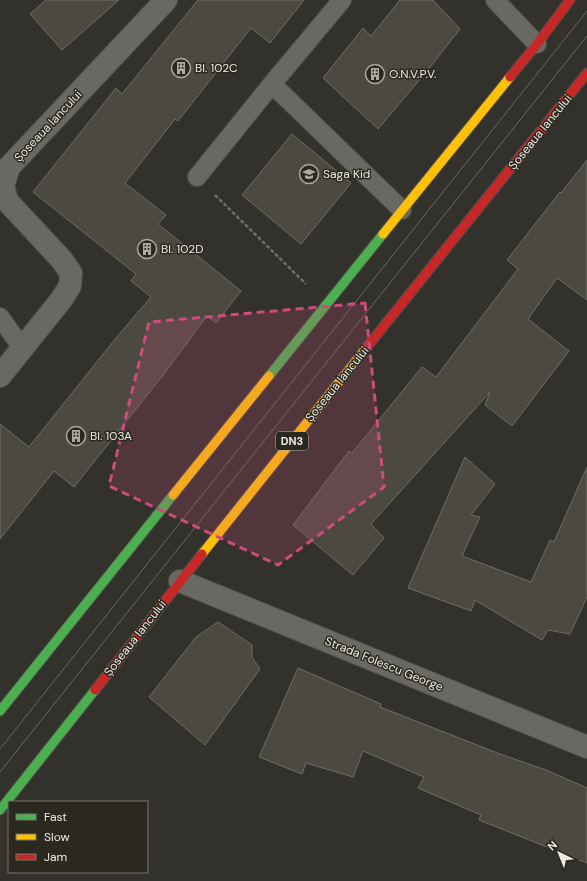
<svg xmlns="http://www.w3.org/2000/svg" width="587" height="881" viewBox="0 0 587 881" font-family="'DM Sans',sans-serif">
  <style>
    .building { fill: #4b4940; stroke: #6e6e69 }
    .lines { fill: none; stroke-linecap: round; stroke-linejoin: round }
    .lane-casing { stroke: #504f4a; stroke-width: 20 }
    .street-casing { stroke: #504f4a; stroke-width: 24 }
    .fast-casing { stroke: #504f4a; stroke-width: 11 }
    .slow-casing { stroke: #504f4a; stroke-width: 11 }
    .jam-casing { stroke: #504f4a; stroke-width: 11 }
    .path { stroke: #6f6e6b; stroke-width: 2.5; stroke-dasharray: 4 2; stroke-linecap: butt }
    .lane { stroke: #696863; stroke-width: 18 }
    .street { stroke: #696863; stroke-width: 22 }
    .fast { stroke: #4caf50; stroke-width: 9 }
    .slow { stroke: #ffc107; stroke-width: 9 }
    .jam { stroke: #c62828; stroke-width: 9 }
    .tram { stroke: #696863; stroke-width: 1 }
    .marked { fill: #cc4c7d; fill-opacity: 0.2; stroke: #cc4c7d; stroke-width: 3; stroke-dasharray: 8 5; stroke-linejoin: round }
    .labels { text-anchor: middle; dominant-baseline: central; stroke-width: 3; stroke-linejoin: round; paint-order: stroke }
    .shield { fill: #2b291f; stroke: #b1b0a8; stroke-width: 1 }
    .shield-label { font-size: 11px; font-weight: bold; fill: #ebeae3 }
    .poi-label { font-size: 12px; fill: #ebeae3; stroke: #2b291f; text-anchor: start }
    .street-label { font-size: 12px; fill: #ebeae3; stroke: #2b291f }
  </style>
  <rect width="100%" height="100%" fill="#32312c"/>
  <!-- building -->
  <path class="building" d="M46 0H119L62 50 30 14Z
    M198 0H304L270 43 251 28 178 121 175 119 125 183 166 215 158 224 241 291 216 323 207 316 163 375 74 487 54 471 0 539V424L29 447 116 338 151 297 131 281 136 274 33 192 116 88 122 94Z
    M400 0H433L460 29 427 71 378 129 323 78 363 28 371 36Z
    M292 134 351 183 301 244 242 195Z
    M587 160V300L557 278 528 319 569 351 512 426 485 405 490 392 371 524 384 538 353 575 293 525 349 451 352 453 422 367 436 377 518 269 507 260 560 192 561 193Z
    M465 457 495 484 471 515 480 517 462 556 531 582 550 540 554 542 587 467V597L570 634 548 630 542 640 475 600 471 611 408 588Z
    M218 622 252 645V657L260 669 205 745 149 697 196 637Z
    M298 668 381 704 380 707 500 754 546 770 587 788V863L479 820 481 815 418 788 424 777 363 751 353 777 306 763 302 774 259 757Z"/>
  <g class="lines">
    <defs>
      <path id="lane" d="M495 0 537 44
        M272 84 342 0
        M197 177 272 84 402 210
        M0 317 23 349"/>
      <path id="street" d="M0 376 61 300 70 286 71 273 62 260 7 201 3 186 9 167 166 0
        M180 581 587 747"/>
      <path id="fast" d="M269 376 383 234
        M0 711 173 495
        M0 810 95 690"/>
      <path id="slow" d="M383 234 510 77
        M173 495 269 376
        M202 554 367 347"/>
      <path id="jam" d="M510 77 537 44 570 0
        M367 347 587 73
        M95 690 202 554"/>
    </defs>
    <!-- lane casing -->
    <use href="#lane" class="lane-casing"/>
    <!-- street casing -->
    <use href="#street" class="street-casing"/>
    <!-- fast casing -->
    <use href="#fast" class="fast-casing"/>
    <!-- slow casing -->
    <use href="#slow" class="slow-casing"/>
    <!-- jam casing -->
    <use href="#jam" class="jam-casing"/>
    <!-- path -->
    <path class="path" d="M215 195 306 284"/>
    <!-- lane -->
    <use href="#lane" class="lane"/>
    <!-- street -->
    <use href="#street" class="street"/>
    <!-- fast -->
    <use href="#fast" class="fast"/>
    <!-- slow -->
    <use href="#slow" class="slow"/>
    <!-- jam -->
    <use href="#jam" class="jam"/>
    <!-- tram -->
    <path class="tram" d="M0 749 587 11
      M0 772 587 36"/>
  </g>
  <!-- marked area -->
  <path class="marked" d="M365 303 384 487 278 565 109 486 149 322Z"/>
  <!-- icons -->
  <defs>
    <symbol id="building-ring" viewBox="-11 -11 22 22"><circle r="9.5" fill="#2b291f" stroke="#aaa9a3" stroke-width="1.5"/><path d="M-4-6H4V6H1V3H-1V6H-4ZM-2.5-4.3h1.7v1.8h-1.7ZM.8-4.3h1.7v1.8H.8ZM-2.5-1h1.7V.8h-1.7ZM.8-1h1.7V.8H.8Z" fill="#aaa9a3"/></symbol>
    <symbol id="school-ring" viewBox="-11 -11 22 22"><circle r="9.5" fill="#2b291f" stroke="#aaa9a3" stroke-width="1.5"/><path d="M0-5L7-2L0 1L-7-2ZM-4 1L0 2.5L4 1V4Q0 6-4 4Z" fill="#aaa9a3"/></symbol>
  </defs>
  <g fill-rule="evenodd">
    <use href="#building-ring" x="170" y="57" width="22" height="22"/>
    <use href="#building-ring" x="364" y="63" width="22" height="22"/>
    <use href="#school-ring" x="298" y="163" width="22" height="22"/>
    <use href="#building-ring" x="136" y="238" width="22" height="22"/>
    <use href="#building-ring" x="65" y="425" width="22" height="22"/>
  </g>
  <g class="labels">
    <!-- shield labels -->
    <rect class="shield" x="276" y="432" width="32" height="18" rx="3"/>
    <g class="shield-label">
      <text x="292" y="441">DN3</text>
    </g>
    <!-- poi labels -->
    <g class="poi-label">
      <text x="195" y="68">Bl. 102C</text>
      <text x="389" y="74">O.N.V.P.V.</text>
      <text x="323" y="174">Saga Kid</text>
      <text x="161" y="249">Bl. 102D</text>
      <text x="90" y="436">Bl. 103A</text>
    </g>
    <!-- street labels -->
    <g class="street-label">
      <text transform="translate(48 126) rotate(-47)">Șoseaua Iancului</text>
      <text transform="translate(540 132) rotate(-51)">Șoseaua Iancului</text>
      <text transform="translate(337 384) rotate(-51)">Șoseaua Iancului</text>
      <text transform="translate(135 638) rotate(-52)">Șoseaua Iancului</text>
      <text transform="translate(384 664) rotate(22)">Strada Folescu George</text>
    </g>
  </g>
  <!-- legend -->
  <rect x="8" y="801" width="140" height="72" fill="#2b291f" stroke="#78766d"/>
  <rect x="16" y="814" width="20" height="6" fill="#4caf50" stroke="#78766d"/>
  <text x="44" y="821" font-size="12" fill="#ebeae3">Fast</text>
  <rect x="16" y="834" width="20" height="6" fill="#ffc107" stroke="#78766d"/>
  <text x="44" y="841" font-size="12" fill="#ebeae3">Slow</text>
  <rect x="16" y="854" width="20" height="6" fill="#c62828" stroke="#78766d"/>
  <text x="44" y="861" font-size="12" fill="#ebeae3">Jam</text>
  <!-- north arrow -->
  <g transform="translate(559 853) rotate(317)" stroke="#2b291f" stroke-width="3" paint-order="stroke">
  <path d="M0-3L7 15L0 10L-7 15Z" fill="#ebeae3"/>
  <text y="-6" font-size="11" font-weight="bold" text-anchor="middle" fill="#ebeae3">N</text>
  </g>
</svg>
